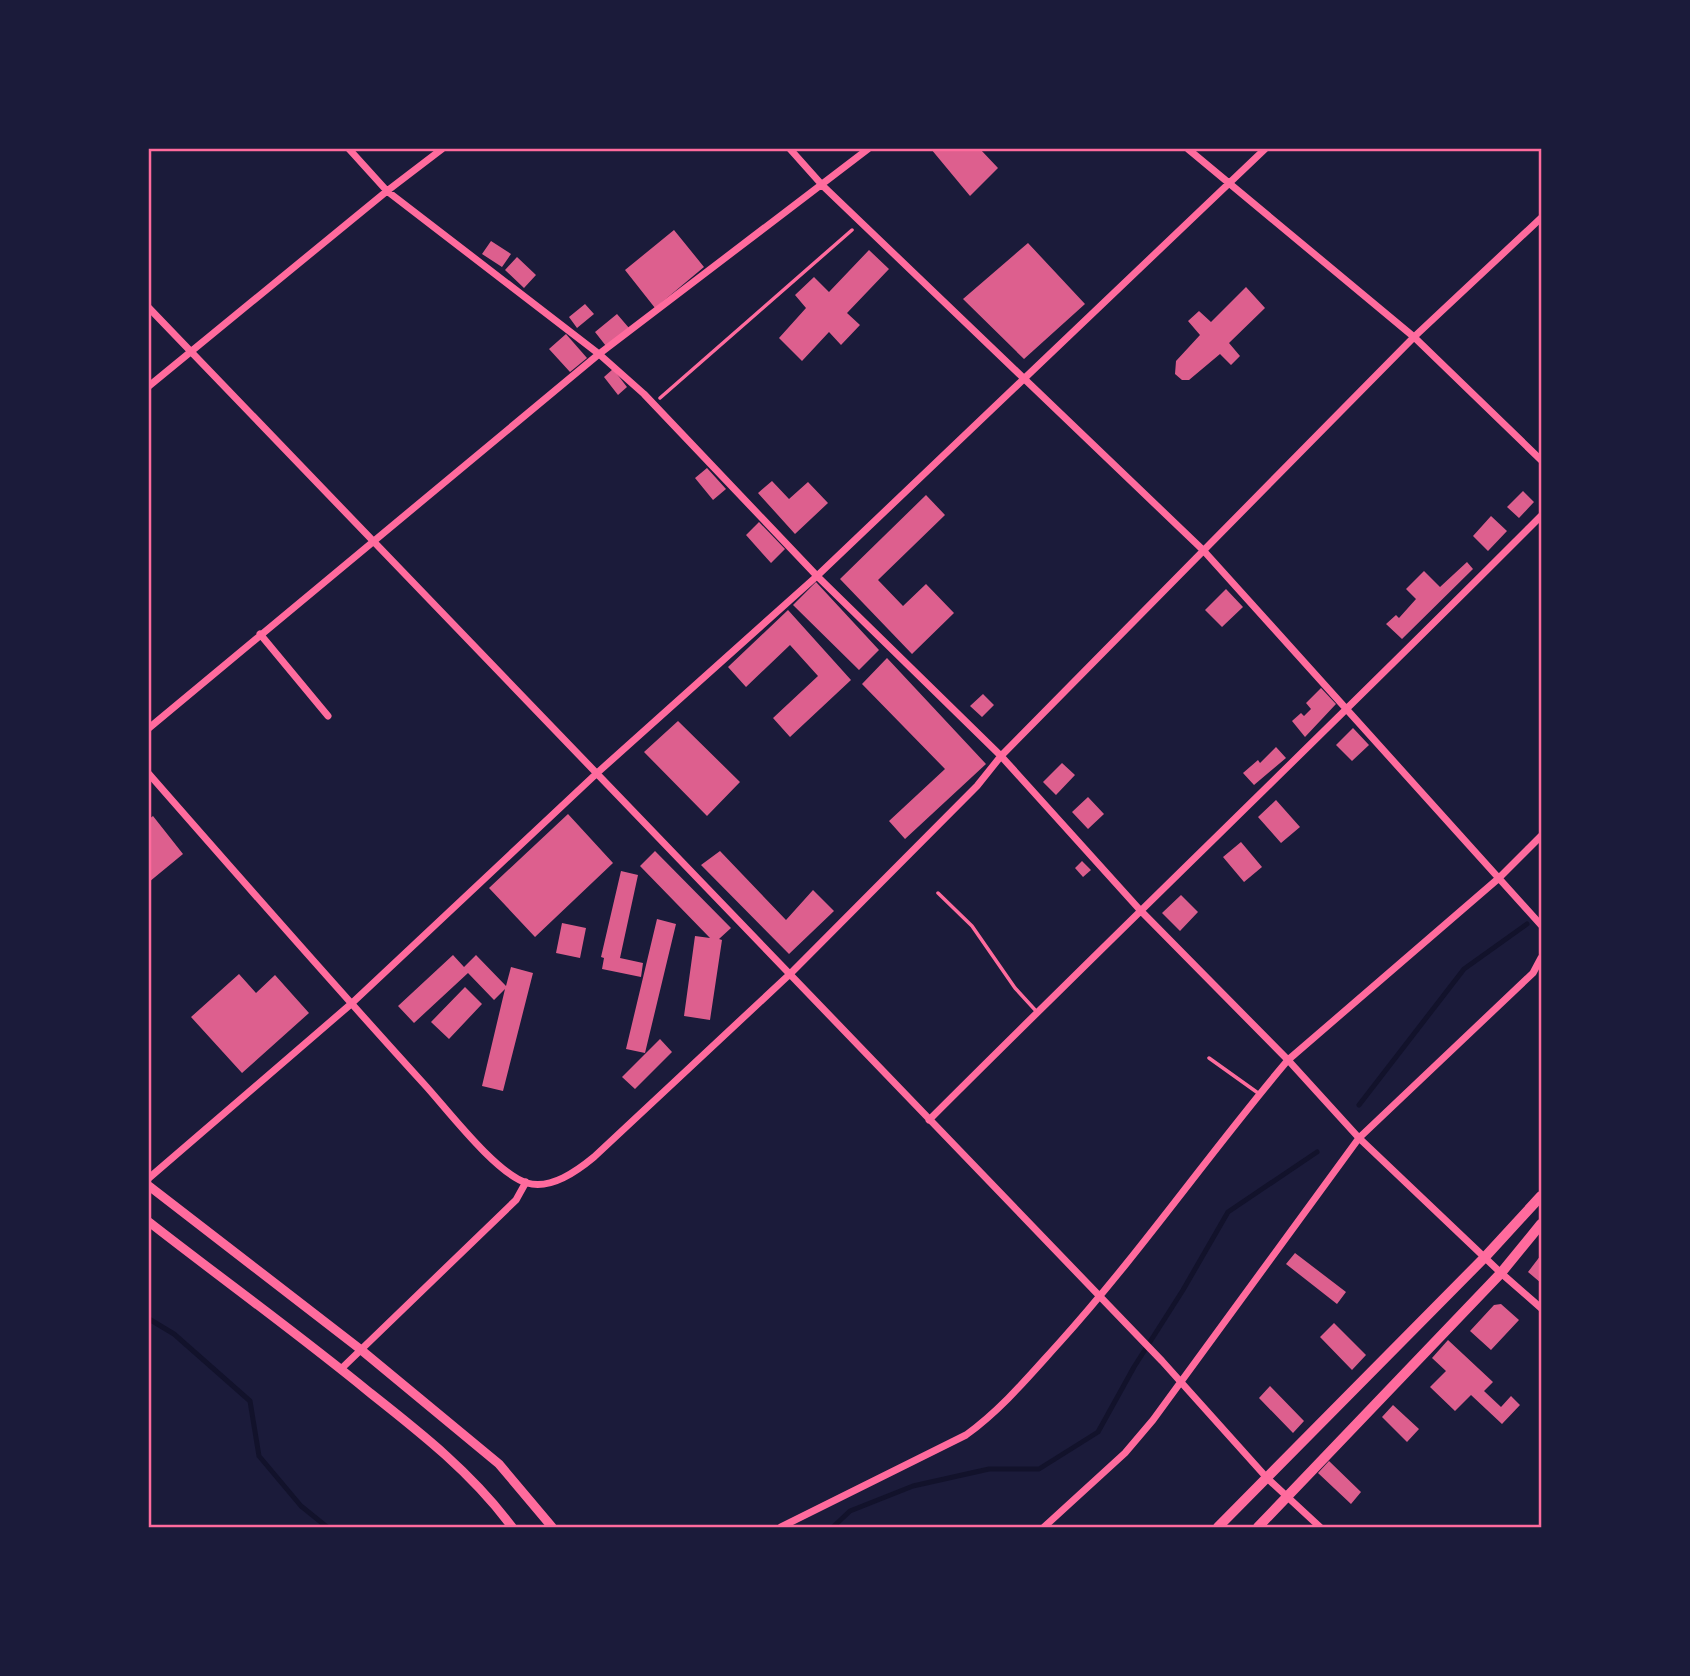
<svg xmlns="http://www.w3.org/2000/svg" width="1690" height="1676" viewBox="0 0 1690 1676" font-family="Lato,sans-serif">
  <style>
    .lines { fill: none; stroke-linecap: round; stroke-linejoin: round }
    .stream { stroke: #12122b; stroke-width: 5 }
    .building { fill: #dd5f8e }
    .path { stroke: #ff6b9d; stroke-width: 3.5 }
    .service { stroke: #ff6b9d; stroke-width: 3.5 }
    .minor { stroke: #ff6b9d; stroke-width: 7 }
    .tertiary { stroke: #ff6b9d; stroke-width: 9 }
    .secondary { stroke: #ff6b9d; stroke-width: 10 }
    .neatline { fill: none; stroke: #ff6b9d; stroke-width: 2.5 }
  </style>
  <rect width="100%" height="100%" fill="#1b1b3a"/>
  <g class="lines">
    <!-- stream -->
    <path class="stream" d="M1359 1105 1464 969 1527 924
      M149 1319 174 1334 250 1401 259 1456 301 1506 327 1527
      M833 1527 850 1511 913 1486 989 1469H1039L1098 1432 1134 1367 1183 1290 1228 1212 1317 1152"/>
  </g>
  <!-- building -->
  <path class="building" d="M931 149H980L998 168 970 196Z
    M674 230 704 267 655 308 625 270Z
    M491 241 511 254 502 267 482 254Z
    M1028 243 1085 304 1024 359 963 299Z
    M869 250 889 269 847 313 860 325 841 345 829 332 802 361 779 338 806 308 795 295 814 277 829 292Z
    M517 257 536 275 524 288 505 270Z
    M1246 287 1265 308 1229 343 1240 356 1231 365 1220 354 1189 380H1182L1175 374 1176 361 1200 335 1188 321 1199 311 1211 322Z
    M585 304 594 314 577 328 569 317Z
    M617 314 629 328 606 346 595 332Z
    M566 334 587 358 570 372 549 349Z
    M613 369 627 387 618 395 604 377Z
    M707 468 726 489 713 500 695 478Z
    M772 481 789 499 808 482 828 503 795 534 758 493Z
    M1523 491 1534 502 1519 518 1507 507Z
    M926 495 945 515 878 580 903 606 926 584 954 613 912 654 840 579Z
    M1491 516 1507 531 1488 551 1473 536Z
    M759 522 785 549 771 563 746 535Z
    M1467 562 1473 569 1402 639 1386 624 1396 615 1399 618 1416 599 1406 589 1424 571 1440 587Z
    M816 582 879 650 859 670 793 605Z
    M1226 589 1243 607 1222 627 1205 610Z
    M788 610 851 680 790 737 773 718 818 676 790 645 746 687 728 667Z
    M887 658 986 764 905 839 889 821 945 769 862 684Z
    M1321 688 1336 704 1305 737 1292 721 1301 713 1304 716 1311 709 1306 703Z
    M983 694 994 705 982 717 970 706Z
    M678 721 740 782 707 816 644 752Z
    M1353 728 1369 745 1352 761 1336 745Z
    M1276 747 1286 758 1254 785 1243 773 1258 760 1260 763Z
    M1062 763 1075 775 1056 795 1043 782Z
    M1088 797 1104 814 1088 829 1072 812Z
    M1276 800 1300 827 1281 843 1258 817Z
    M568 814 613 863 535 937 489 888Z
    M153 816 183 854 149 882V819Z
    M1241 842 1262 867 1244 882 1223 857Z
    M655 851 731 928 719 939 722 940 710 1020 684 1016 695 936 710 938 640 866Z
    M720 851 786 920 813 890 834 911 789 954 701 865Z
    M1082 861 1091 870 1083 877 1075 868Z
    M621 871 638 875 620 958 643 963 641 977 602 969 604 958 601 957Z
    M1181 895 1198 912 1180 931 1162 913Z
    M657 919 676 924 645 1053 626 1049Z
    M562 923 586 928 580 958 556 953Z
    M453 955 464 967 476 955 506 986 511 967 533 973 503 1091 482 1086 505 989 494 1000 468 973 414 1023 398 1006Z
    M239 974 256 993 275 975 309 1013 242 1073 191 1017Z
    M465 987 482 1004 449 1039 431 1022Z
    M660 1039 672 1052 635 1089 622 1077Z
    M1295 1253 1346 1292 1337 1304 1286 1264Z
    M1541 1255V1283L1528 1272Z
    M1501 1304 1519 1320 1491 1350 1470 1331 1494 1305Z
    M1334 1323 1366 1355 1352 1370 1320 1337Z
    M1448 1340 1493 1382 1484 1391 1501 1407 1511 1396 1520 1405 1502 1424 1471 1395 1455 1411 1430 1387 1446 1371 1432 1358Z
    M1270 1386 1304 1421 1293 1433 1259 1398Z
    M1393 1405 1419 1429 1407 1442 1382 1417Z
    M1329 1461 1361 1492 1351 1504 1318 1473Z"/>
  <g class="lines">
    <!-- path -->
    <path class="path" d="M660 398 852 230"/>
    <!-- service -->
    <path class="service" d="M938 893 972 926 1015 988 1037 1012
      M1209 1058 1258 1093"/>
    <!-- minor -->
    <path class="minor" d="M349 149 387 191 599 354 644 394 817 576 1001 756 1140 910 1288 1060 1359 1138 1501 1273 1541 1308
      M790 149 823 186 1203 550 1541 925
      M1188 149 1414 337 1541 460
      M149 308 1162 1361 1267 1478 1320 1527
      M149 386 387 191 442 149
      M260 634 328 716
      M149 728 599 354 868 149
      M149 774C240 878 331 982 424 1084 447 1109 496 1174 527 1183 551 1190 577 1171 594 1157L791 973 977 786 1001 756 1414 337 1541 218
      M929 1120C1132 917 1339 719 1541 516
      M149 1178 351 1004 596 774 817 576 1265 149
      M341 1369 516 1200 526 1182
      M781 1527 966 1435C1002 1409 1030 1375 1060 1342 1141 1252 1210 1152 1288 1060L1499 878 1541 836
      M1044 1527 1125 1453 1153 1420 1359 1138 1533 973 1541 958"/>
    <!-- tertiary -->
    <path class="tertiary" d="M149 1186 360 1349 499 1464 552 1527
      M149 1222C222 1279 297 1333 369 1392 421 1433 472 1473 512 1527"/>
    <!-- secondary -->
    <path class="secondary" d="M1218 1527 1485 1257 1541 1196
      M1258 1527 1501 1273 1541 1224"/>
  </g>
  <!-- border -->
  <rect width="1690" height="1676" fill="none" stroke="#1b1b3a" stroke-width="301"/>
  <rect x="150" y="150" width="1390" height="1376" class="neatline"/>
</svg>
